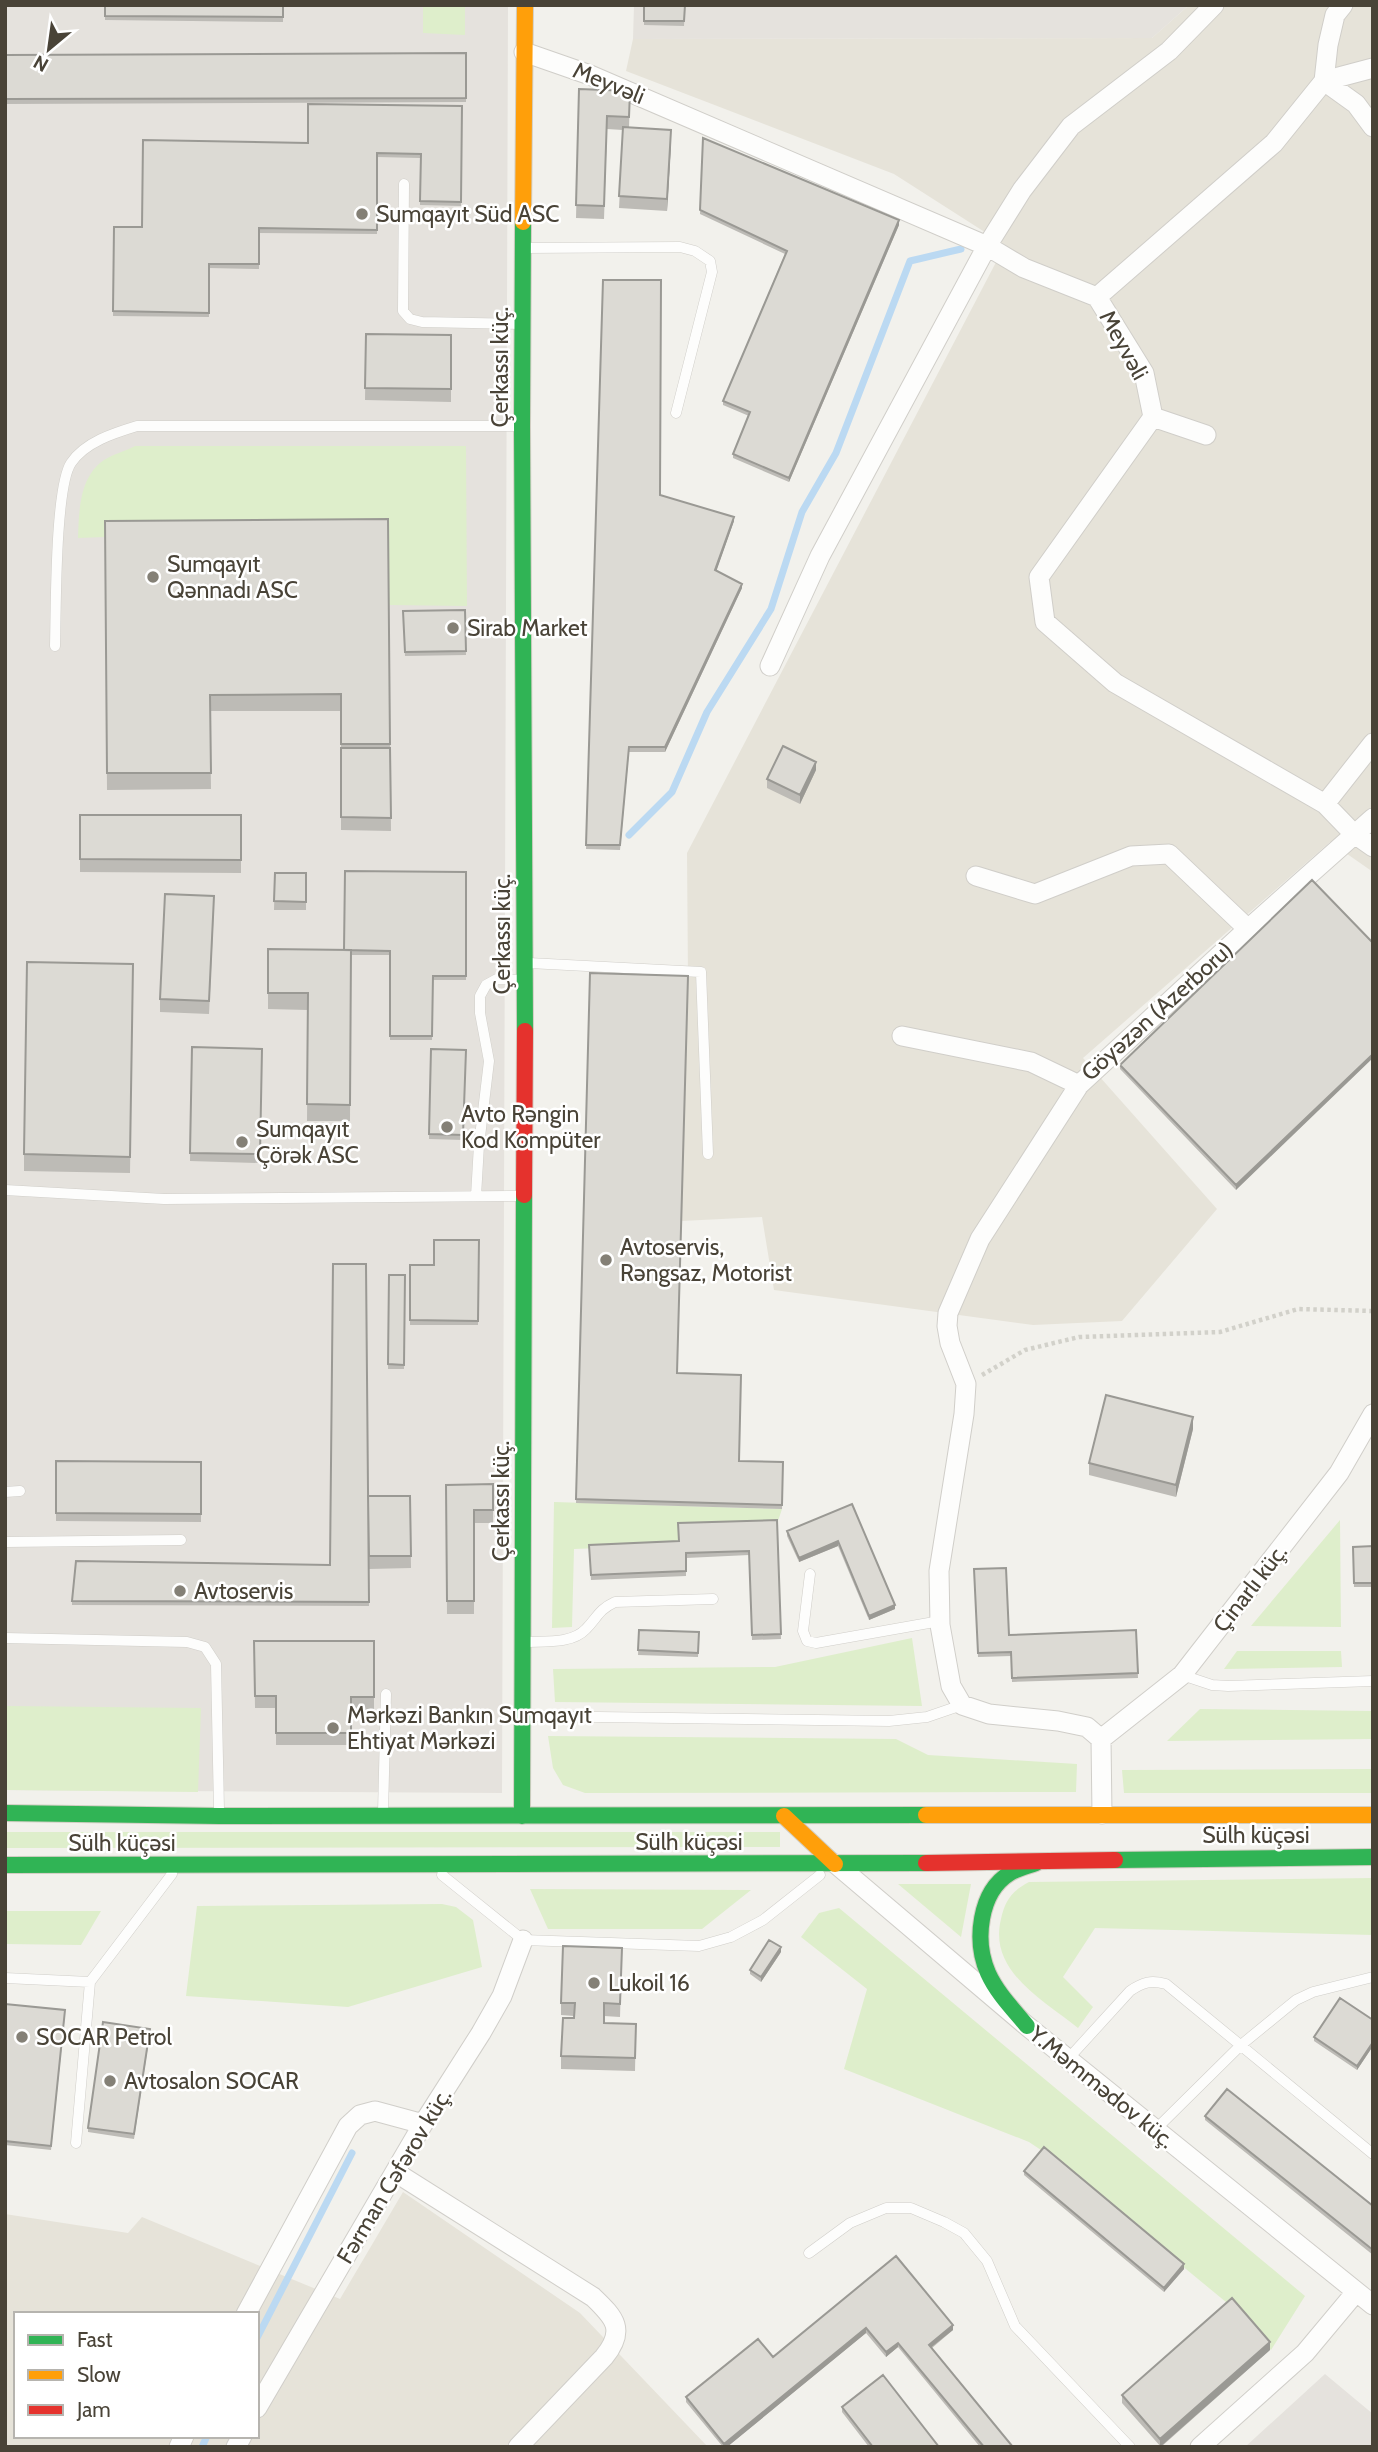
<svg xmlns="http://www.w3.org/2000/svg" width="1378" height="2452" viewBox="0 0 1378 2452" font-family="Cabin,sans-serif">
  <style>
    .residential { fill: #e6e3d9; fill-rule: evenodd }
    .industrial { fill: #e5e2dd }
    .green { fill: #deeecb }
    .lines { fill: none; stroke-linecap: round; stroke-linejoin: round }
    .stream { stroke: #bbd9f2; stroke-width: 7 }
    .lane-casing { stroke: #d0cec9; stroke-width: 11 }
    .street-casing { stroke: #d0cec9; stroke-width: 21 }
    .fast-casing { stroke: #d2cec3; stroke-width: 18 }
    .slow-casing { stroke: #d2cec3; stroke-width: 18 }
    .jam-casing { stroke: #d2cec3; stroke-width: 18 }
    .path { stroke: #d2d1ca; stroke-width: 4.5; stroke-dasharray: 3.5 3.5; stroke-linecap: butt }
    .lane { stroke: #fdfdfc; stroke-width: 10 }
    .street { stroke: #fdfdfc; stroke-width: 19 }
    .fast { stroke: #30b455; stroke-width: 16 }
    .slow { stroke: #ff9f0a; stroke-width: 16 }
    .jam { stroke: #e5322d; stroke-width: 16 }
    .wall { fill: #bdbbb6 }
    .shaded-wall { fill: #9a9994 }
    .building { fill: #dcdad4; stroke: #9a9994; stroke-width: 2 }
    .poi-dot { fill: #848076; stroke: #fff; stroke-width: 2.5 }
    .labels { text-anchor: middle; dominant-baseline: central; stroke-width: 5; stroke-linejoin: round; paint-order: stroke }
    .street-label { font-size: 23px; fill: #494337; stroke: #fff }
    .poi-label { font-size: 23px; fill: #494337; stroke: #fff; text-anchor: start }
  </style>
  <rect width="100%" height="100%" fill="#f2f1ec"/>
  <!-- residential -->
  <path class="residential" d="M1189 5H1373V872L1330 842 1083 1058 1217 1209 1122 1321 1033 1325 774 1290 762 1217 681 1221 688 980 687 853 1005 245 894 174 626 71 633 39 1152 38Z
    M403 2192 580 2313 708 2447H5V2214L128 2233 142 2217 340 2299ZM16 2314H257V2436H16Z"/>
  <!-- industrial -->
  <path class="industrial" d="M5 5H508L502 1793 5 1790Z
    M634 5H1189L1152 38 633 39Z
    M1325 2374 1373 2414V2447H1245Z"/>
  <!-- green -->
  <path class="green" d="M423 5H465V35L423 33Z
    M135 446H466L467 606 389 605 105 537 78 538C79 512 79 477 104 460 113 454 126 451 135 446Z
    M554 1502 782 1509 777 1524 679 1528V1545L574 1549 572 1627 552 1628Z
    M1340 1520 1341 1627 1251 1626Z
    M912 1638 922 1706 555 1702 553 1669 775 1667Z
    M1237 1651H1341L1342 1667 1224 1669Z
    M5 1706 201 1708 198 1792 5 1790Z
    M1200 1709 1373 1711V1739L1167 1741Z
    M548 1736 896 1739 928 1755 1077 1764 1076 1792 585 1793 563 1785 553 1768Z
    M1373 1769V1793H1124L1122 1770Z
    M5 1832H780V1847L5 1848Z
    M1373 1878V1935L1095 1928 1063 1977 1093 2007 1078 2028C1043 2000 988 1971 1001 1919 1005 1900 1012 1891 1029 1882Z
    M898 1884H971L961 1937Z
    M530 1889 751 1890 702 1929H548Z
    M442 1904 456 1907 473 1920 482 1967 348 2007 186 1996 197 1906Z
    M839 1908 1305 2296 1271 2350 1232 2307 1044 2152 1029 2142 844 2069 867 1989 801 1937 819 1913Z
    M5 1911H101L81 1945 5 1944Z"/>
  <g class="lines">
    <!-- stream -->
    <path class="stream" d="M629 835 672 792 707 712 771 609 802 512 836 453 910 261 961 249
      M257 2338 352 2153
      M202 2447 207 2436"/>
    <defs>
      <path id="lane" d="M404 184 403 311 410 319 422 322 522 324
        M525 248 680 247 695 251 710 261 712 272 676 413
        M55 646C56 611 55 487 71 463 85 442 114 433 137 426H518
        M529 963 701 972 708 1154
        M5 1190 164 1199 521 1196
        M476 1196 479 1145 489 1061 480 1013V996L486 985 497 979 522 980
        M5 1492 20 1491
        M5 1542 181 1540
        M810 1574 803 1631 807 1641 816 1643 940 1621
        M5 1638 187 1642 205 1647 216 1664 219 1809
        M526 1642C545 1641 572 1644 586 1629 598 1617 598 1610 615 1602L713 1599
        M1182 1675 1212 1685 1228 1686 1373 1681
        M524 1716 889 1721 927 1717 962 1705
        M383 1812 386 1694
        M442 1875 523 1940 699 1946 731 1937 763 1920 820 1875
        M5 1978 90 1982 172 1874
        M1068 2059 1130 1991C1143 1982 1151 1980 1166 1984L1373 2154
        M1155 2130 1241 2045 1296 2000 1313 1992 1373 1977
        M76 2143 90 1982
        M809 2253 850 2223 886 2208H911L944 2222 964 2233 987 2261 1015 2326 1130 2447"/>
      <path id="street" d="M524 52 590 75 987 246 1024 268 1097 297 1144 373 1153 417 1039 577 1045 622 1115 683 1325 804 1353 833 1373 847
        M1324 81 1356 104 1373 127
        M1324 81 1373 68
        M1097 297 1274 143 1324 81 1328 45 1335 15 1343 5
        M1153 417 1206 435
        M770 666 820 556 987 246 1022 190 1071 126 1169 51 1214 5
        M1325 804 1373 743
        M976 876 1035 894 1131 856 1169 854 1248 929 1373 818
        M902 1036 1031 1062 1079 1085 1248 929
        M1079 1085 980 1239 948 1313 947 1326 950 1343 966 1384 964 1414 939 1571 940 1625 951 1686 962 1705 989 1714 1058 1721 1087 1727 1101 1739 1102 1814
        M1101 1739 1182 1675 1339 1473 1373 1414
        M836 1864 1027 2026 1373 2305
        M395 2172 593 2297C615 2318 626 2330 604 2357L518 2447
        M246 2314 348 2126 360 2115 375 2111 423 2124
        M257 2408 423 2124 481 2033 502 1996 523 1940
        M179 2447 184 2436
        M236 2447 242 2436
        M1200 2447 1305 2353 1356 2292"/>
      <path id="fast" d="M523 222 522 426 525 1031
        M5 1813 219 1816 926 1815
        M522 1816 524 1195
        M1115 1860 1373 1857
        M5 1865 926 1863
        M1027 2026C1013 2009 997 1993 988 1973 974 1941 979 1892 1010 1873 1018 1868 1028 1866 1036 1863"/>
      <path id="slow" d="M523 222 525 5
        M926 1815H1373
        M784 1816 835 1864"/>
      <path id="jam" d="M524 1195 525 1031
        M926 1863 1115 1860"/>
    </defs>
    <!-- lane casing -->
    <use href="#lane" class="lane-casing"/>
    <!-- street casing -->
    <use href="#street" class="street-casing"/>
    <!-- fast casing -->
    <use href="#fast" class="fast-casing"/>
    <!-- slow casing -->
    <use href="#slow" class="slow-casing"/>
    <!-- jam casing -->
    <use href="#jam" class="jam-casing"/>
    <!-- path -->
    <path class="path" d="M982 1375 1025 1350 1079 1337 1220 1332 1298 1309 1373 1311"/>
    <!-- lane -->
    <use href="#lane" class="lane"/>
    <!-- street -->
    <use href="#street" class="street"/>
    <!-- fast -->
    <use href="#fast" class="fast"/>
    <!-- slow -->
    <use href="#slow" class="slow"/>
    <!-- jam -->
    <use href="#jam" class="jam"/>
  </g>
  <!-- wall -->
  <path class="wall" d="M105 5H283V22L105 20Z
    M644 5H685L684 26 644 25Z
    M466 53V102L5 104V55Z
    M579 89 630 91 629 128 671 143 667 211 619 208 623 130 607 129 604 219 576 218Z
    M462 106 461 206 420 205V158L377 157V234L259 233V269L209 268V317L113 316 114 227H142Z
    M703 138 899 225 789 482 733 458V454L749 416 723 405V401L785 254 700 214Z
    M603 280 660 495 734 521 716 571 742 588 665 752H629L620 850 586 849Z
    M366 334 451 335V402L365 400Z
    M388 519 391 831 341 830V711H210L211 789 107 790 105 521Z
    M465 610 466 655 405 656 403 611Z
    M816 770 800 804 767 788V779Z
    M80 815H241V873L80 872Z
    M466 872V980H433L432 1040H390V955H351L350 1121H307L308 1010 268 1009V949L344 950Z
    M275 873H306V910H274Z
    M1312 880 1236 1190 1120 1069V1065Z
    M214 908 209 1014 160 1012V999Z
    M133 964 130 1173 24 1171V1154Z
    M590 973 677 1373 739 1461 783 1462 782 1509 576 1503Z
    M192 1047 262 1049 260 1163 190 1161Z
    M431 1049 466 1050 463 1140 429 1139Z
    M479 1240 478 1325H410V1265H434Z
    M366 1264 369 1606 72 1605V1601L330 1565Z
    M389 1275H405L404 1369H388Z
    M1193 1429 1176 1497 1089 1475V1463Z
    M56 1461 201 1462V1522L56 1521Z
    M493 1484V1523H474V1614H447L446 1485Z
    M368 1496H410L411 1568 369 1569Z
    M852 1504 895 1609 869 1620 838 1546 799 1562 787 1536V1531Z
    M777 1520 781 1639 752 1640 749 1555 686 1558V1576L591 1580 589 1545 679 1541Z
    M1373 1546V1587H1354L1353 1547Z
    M974 1569 1009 1635 1136 1630 1138 1678 1012 1682 1011 1656 978 1657Z
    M639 1630 699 1632 698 1657 638 1655Z
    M254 1641H374V1710H351V1745H276V1708H255Z
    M622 1948 620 2017 604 2016V2023L636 2024 635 2071 561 2069V2056L574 2016 561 2015V2003Z
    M781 1952 761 1982 750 1974V1970Z
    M5 2004 65 2015 51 2150 5 2145Z
    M1373 2020V2046L1357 2070 1314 2041V2037Z
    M150 2033 134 2139 88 2132V2128Z
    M1205 2116 1373 2206V2255L1205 2120Z
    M1024 2171 1184 2269 1164 2292 1024 2175Z
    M896 2256 953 2330 932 2348 1013 2447H980L898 2347 886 2357 866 2333 727 2447H723L686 2402V2397L773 2357Z
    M1270 2350 1161 2447 1122 2403V2395Z
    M842 2407 939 2447H869L842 2412Z"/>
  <!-- shaded-wall -->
  <path class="shaded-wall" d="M671 130V143L667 211V199Z
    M899 220V225L789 482V478Z
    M734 517V521L715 575V570Z
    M742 584V588L665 752V747Z
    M816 762V770L800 804V795Z
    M1373 1054V1058L1236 1190V1185Z
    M1193 1417V1429L1176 1497V1485Z
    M838 1541V1546L799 1562V1558Z
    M895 1605V1609L869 1620V1616Z
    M781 1947V1952L761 1982V1977Z
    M1373 2042V2046L1357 2070V2066Z
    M1184 2264V2269L1164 2292V2288Z
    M953 2325V2330L929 2349V2345Z
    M866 2328V2333L727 2447H724V2444Z
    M1270 2342V2350L1160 2447V2439Z
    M898 2343V2347L886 2357V2352Z"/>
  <!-- building -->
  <path class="building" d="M105 5H283V17L105 16Z
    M644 5H685L684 21H644Z
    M466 53V98L5 99V55Z
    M579 89 630 91 629 117 607 116 604 206 576 205Z
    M308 104 462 106 461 202 420 201 421 154 377 153V230L259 228V264H209V313L113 311 114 227H142L143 140 308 143Z
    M623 127 671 130 667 199 619 196Z
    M703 138 899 220 789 478 733 454 750 412 723 401 787 251 700 210Z
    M603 280H661L660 495 734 517 715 570 742 584 665 747H629L620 845H586Z
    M366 334 451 335V389L365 388Z
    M388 519 390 744H341V694L210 695 211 773H107L105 521Z
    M465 610 466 651 405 652 403 611Z
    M783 746 816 762 800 795 767 779Z
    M341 748H390L391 818 341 817Z
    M80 815H241V860L80 859Z
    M345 871 466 872V976H433L432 1036H390V951L344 950Z
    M275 873H306V902L274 901Z
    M1312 880 1373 943V1054L1236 1185 1120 1065Z
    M165 894 214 896 209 1001 160 999Z
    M268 949 351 950 350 1105 307 1104 308 993H268Z
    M27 962 133 964 130 1157 24 1154Z
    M590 973 688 976 677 1373 741 1375 739 1461 783 1462 782 1505 576 1499Z
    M192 1047 262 1049 260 1154 190 1153Z
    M431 1049 466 1050 463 1135 429 1134Z
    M434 1240H479L478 1321 410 1320V1265H434Z
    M333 1264H366L369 1602 72 1601 76 1561 330 1565Z
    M389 1275H405L404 1365 388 1364Z
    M1106 1395 1193 1417 1176 1485 1089 1463Z
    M56 1461 201 1462V1514L56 1513Z
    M493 1484V1510H474V1601H447L446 1485Z
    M368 1496H410L411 1556H369Z
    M852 1504 895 1605 869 1616 838 1541 799 1558 787 1531Z
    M777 1520 781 1634 752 1635 749 1551 686 1553V1571L591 1575 589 1545 679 1541 678 1523Z
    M1373 1546V1583H1354L1353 1547Z
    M1006 1568 1009 1635 1136 1630 1138 1673 1012 1678 1011 1652 978 1653 974 1569Z
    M639 1630 699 1632 698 1653 638 1650Z
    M254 1641H374V1697H351V1733H276V1696H255Z
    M769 1940 781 1947 761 1977 750 1970Z
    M563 1946 622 1948 620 2004 604 2003V2023L636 2024 635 2058 561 2056 563 2018H574L575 2003H561Z
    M1340 1998 1373 2020V2042L1357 2066 1314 2037Z
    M5 2004 65 2010 51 2146 5 2141Z
    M103 2022 150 2029 134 2134 88 2128Z
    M1227 2089 1373 2206V2250L1205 2116Z
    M1044 2147 1184 2264 1164 2288 1024 2171Z
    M896 2256 953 2325 929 2345 1013 2447H984L898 2343 886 2352 866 2328 724 2444 686 2397 758 2339 773 2357Z
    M1232 2298 1270 2342 1160 2439 1122 2395Z
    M883 2375 939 2447H873L842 2407Z"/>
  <!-- markers -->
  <g class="poi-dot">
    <circle cx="362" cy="214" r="7"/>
    <circle cx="153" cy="577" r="7"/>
    <circle cx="453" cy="628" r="7"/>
    <circle cx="447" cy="1127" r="7"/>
    <circle cx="242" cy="1142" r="7"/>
    <circle cx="606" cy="1260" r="7"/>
    <circle cx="180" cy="1591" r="7"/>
    <circle cx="333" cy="1728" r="7"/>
    <circle cx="594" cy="1983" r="7"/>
    <circle cx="22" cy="2037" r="7"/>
    <circle cx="110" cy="2081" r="7"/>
  </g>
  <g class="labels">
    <!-- street labels -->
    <g class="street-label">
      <text transform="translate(609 83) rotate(22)">Meyvəli</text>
      <text transform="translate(1124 345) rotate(61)">Meyvəli</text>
      <text transform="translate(500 367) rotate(-90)">Çerkassı küç.</text>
      <text transform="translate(502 934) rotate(-90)">Çerkassı küç.</text>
      <text transform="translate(1157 1011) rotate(-42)">Göyəzən (Azerboru)</text>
      <text transform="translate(501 1501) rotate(-90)">Çerkassı küç.</text>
      <text transform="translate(1250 1588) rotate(-52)">Çinarlı küç.</text>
      <text x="1256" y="1835">Sülh küçəsi</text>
      <text x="689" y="1842">Sülh küçəsi</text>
      <text x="122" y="1843">Sülh küçəsi</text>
      <text transform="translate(1102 2087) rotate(39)">Y.Məmmədov küç.</text>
      <text transform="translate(394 2176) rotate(-59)">Fərman Cəfərov küç.</text>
    </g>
    <!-- poi labels -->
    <g class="poi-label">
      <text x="376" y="214">Sumqayıt Süd ASC</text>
      <text x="167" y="564">Sumqayıt<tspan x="167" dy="26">Qənnadı ASC</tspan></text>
      <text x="467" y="628">Sirab Market</text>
      <text x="461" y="1114">Avto Rəngin<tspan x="461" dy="26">Kod Kompüter</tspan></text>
      <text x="256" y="1129">Sumqayıt<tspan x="256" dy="26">Çörək ASC</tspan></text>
      <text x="620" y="1247">Avtoservis,<tspan x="620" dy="26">Rəngsaz, Motorist</tspan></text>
      <text x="194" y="1591">Avtoservis</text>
      <text x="347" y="1715">Mərkəzi Bankın Sumqayıt<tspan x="347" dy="26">Ehtiyat Mərkəzi</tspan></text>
      <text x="608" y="1983">Lukoil 16</text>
      <text x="36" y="2037">SOCAR Petrol</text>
      <text x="124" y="2081">Avtosalon SOCAR</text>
    </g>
  </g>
  <!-- border -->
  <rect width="1378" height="2452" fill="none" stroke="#494337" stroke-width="14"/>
  <!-- legend -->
  <rect x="14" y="2312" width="245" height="126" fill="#ffffff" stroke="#b6b4af" stroke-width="2"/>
  <rect x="28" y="2335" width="35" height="10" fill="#30b455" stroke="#b6b4af" stroke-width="2"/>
  <text x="77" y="2347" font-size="21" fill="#494337">Fast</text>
  <rect x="28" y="2370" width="35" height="10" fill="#ff9f0a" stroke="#b6b4af" stroke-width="2"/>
  <text x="77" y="2382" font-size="21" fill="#494337">Slow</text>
  <rect x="28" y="2405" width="35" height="10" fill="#e5322d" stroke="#b6b4af" stroke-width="2"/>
  <text x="77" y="2417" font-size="21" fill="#494337">Jam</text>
  <!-- north arrow -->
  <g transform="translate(49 49) rotate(209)" stroke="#ffffff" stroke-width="5" paint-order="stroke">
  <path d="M0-5L12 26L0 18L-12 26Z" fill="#494337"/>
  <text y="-10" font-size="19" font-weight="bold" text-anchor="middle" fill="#494337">N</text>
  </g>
</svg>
